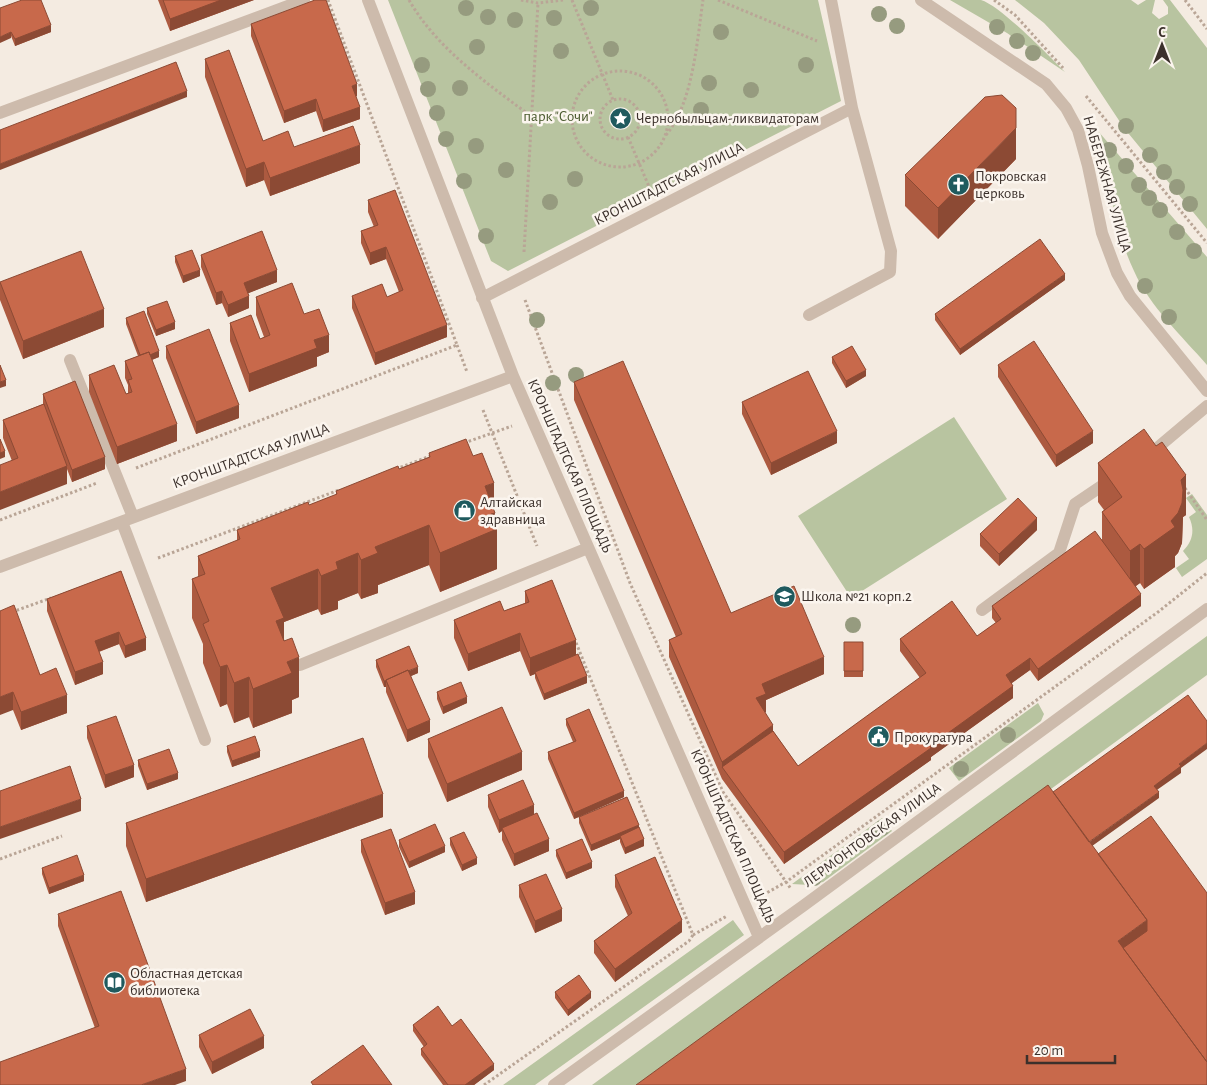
<svg xmlns="http://www.w3.org/2000/svg" width="1207" height="1085" viewBox="0 0 1207 1085" font-family="'Alegreya Sans',sans-serif">
  <style>
    .green { fill: #b8c4a0 }
    .lines { fill: none; stroke-linecap: round; stroke-linejoin: round }
    .path { stroke: #b9a596; stroke-width: 3; stroke-dasharray: 2.5 2.5; stroke-linecap: butt }
    .minor { stroke: #cdbbac; stroke-width: 12 }
    .tree { fill: #969b7f }
    .wall { fill: #ac5a40 }
    .shaded-wall { fill: #8c4a34 }
    .building { fill: #c8694b; stroke: #8c4a34 }
    .labels { text-anchor: middle; dominant-baseline: central; stroke-width: 5; stroke-linejoin: round; paint-order: stroke }
    .park-label { font-size: 15px; fill: #4a5a2e; stroke: #fbf5ee }
    .poi-label { font-size: 15px; fill: #3b302b; stroke: #fbf5ee; text-anchor: start }
    .street-label { font-size: 15px; fill: #3b302b; stroke: #fbf5ee }
  </style>
  <rect width="100%" height="100%" fill="#f4ebe1"/>
  <!-- green -->
  <path class="green" d="M388 0H818L841 101 508 271 491 261Z
    M950 0C959 0 973 0 981 0 1001 6 1049 56 1065 72L1007 33Z
    M1015 0H1131L1138 5 1146 0H1155L1152 13 1159 19 1168 14V7L1163 0H1170L1207 48V229L1124 128 1079 60 1044 23Z
    M1098 131 1207 257V365C1182 336 1150 307 1134 271 1113 227 1109 178 1098 131Z
    M954 417 1007 499 851 598 798 516Z
    M1192 494 1207 515V559L1182 577 1176 568 1189 559 1183 551C1193 541 1195 530 1189 517L1196 512 1186 498Z
    M1207 636V675L646 1085H592Z
    M1038 703 1044 714 1041 721 959 781 949 768Z
    M882 818 892 831 823 882 810 885 792 884Z
    M733 920 744 935 535 1085H503Z"/>
  <g class="lines">
    <!-- path -->
    <path class="path" d="M409 0C437 49 488 84 532 117
      M521 0 538 3 563 0
      M572 0 613 100
      M718 0 817 41
      M994 0 1015 15 1063 68
      M1185 0 1207 29
      M572 119a48 48 0 1 1 96 0a48 48 0 1 1-96 0Z
      M1086 96 1207 243
      M600 119a20 20 0 1 1 40 0a20 20 0 1 1-40 0Z
      M666 135C693 103 697 41 703 0
      M628 137 650 189
      M524 252 538 3
      M525 300 630 583 723 792 791 889
      M457 345 467 372
      M483 410 537 546
      M464 443 512 426
      M136 468 457 345 328 0
      M396 469 433 455
      M1185 488 1207 520
      M0 520 97 483
      M158 558 339 490
      M12 612 51 598
      M0 859 62 836
      M763 895 786 882 1158 612 1207 573
      M693 935 727 916
      M484 1085 689 941 693 935 575 640"/>
    <!-- minor -->
    <path class="minor" d="M368 0 513 376 759 937
      M921 0 1046 84 1066 108 1078 130 1088 166 1102 233 1117 273 1130 296 1207 391
      M0 113 304 0
      M482 298 852 108 831 0
      M809 315 890 272 891 251 852 108
      M70 360 133 517
      M1150 454 1207 406
      M122 522 205 740
      M0 567 513 376
      M982 610 1059 553 1075 504 1112 479
      M300 665 588 548
      M554 1085 803 906 1207 609"/>
  </g>
  <!-- trees -->
  <g class="tree">
    <circle cx="466" cy="8" r="8"/>
    <circle cx="591" cy="8" r="8"/>
    <circle cx="879" cy="14" r="8"/>
    <circle cx="488" cy="17" r="8"/>
    <circle cx="554" cy="18" r="8"/>
    <circle cx="515" cy="20" r="8"/>
    <circle cx="897" cy="26" r="8"/>
    <circle cx="997" cy="27" r="8"/>
    <circle cx="721" cy="32" r="8"/>
    <circle cx="1017" cy="41" r="8"/>
    <circle cx="477" cy="47" r="8"/>
    <circle cx="611" cy="49" r="8"/>
    <circle cx="561" cy="51" r="8"/>
    <circle cx="1033" cy="53" r="8"/>
    <circle cx="422" cy="65" r="8"/>
    <circle cx="806" cy="65" r="8"/>
    <circle cx="709" cy="83" r="8"/>
    <circle cx="460" cy="88" r="8"/>
    <circle cx="428" cy="89" r="8"/>
    <circle cx="751" cy="90" r="8"/>
    <circle cx="701" cy="110" r="8"/>
    <circle cx="437" cy="113" r="8"/>
    <circle cx="1126" cy="126" r="8"/>
    <circle cx="446" cy="139" r="8"/>
    <circle cx="476" cy="146" r="8"/>
    <circle cx="1109" cy="150" r="8"/>
    <circle cx="1150" cy="155" r="8"/>
    <circle cx="1126" cy="166" r="8"/>
    <circle cx="506" cy="170" r="8"/>
    <circle cx="1164" cy="172" r="8"/>
    <circle cx="575" cy="179" r="8"/>
    <circle cx="464" cy="181" r="8"/>
    <circle cx="1139" cy="185" r="8"/>
    <circle cx="1177" cy="187" r="8"/>
    <circle cx="1149" cy="198" r="8"/>
    <circle cx="550" cy="202" r="8"/>
    <circle cx="1190" cy="204" r="8"/>
    <circle cx="1160" cy="210" r="8"/>
    <circle cx="1177" cy="232" r="8"/>
    <circle cx="486" cy="236" r="8"/>
    <circle cx="1194" cy="251" r="8"/>
    <circle cx="1145" cy="286" r="8"/>
    <circle cx="1169" cy="317" r="8"/>
    <circle cx="537" cy="320" r="8"/>
    <circle cx="576" cy="375" r="8"/>
    <circle cx="553" cy="383" r="8"/>
    <circle cx="853" cy="625" r="8"/>
    <circle cx="1008" cy="735" r="8"/>
    <circle cx="961" cy="769" r="8"/>
    <circle cx="882" cy="828" r="8"/>
    <circle cx="814" cy="878" r="8"/>
  </g>
  <!-- wall -->
  <path class="wall" d="M158 0H254L170 31Z
    M0 8 51 32 15 46Z
    M251 24 357 96H356L360 119 323 132 316 111 284 123 251 36Z
    M205 59 263 141 360 163 270 196 264 180 246 187 205 77Z
    M1016 159 938 239 905 206V175Z
    M368 200 447 337 375 365 352 308V296L387 297 399 292 386 259 370 265 361 243V231L374 227 368 212Z
    M201 255 277 282 248 293 249 308 228 317 222 303 216 305 201 267Z
    M175 256 200 276 183 283 175 262Z
    M1065 280 960 355 935 320V314Z
    M0 282 104 327 23 359 0 300Z
    M256 297 304 314 329 352 317 357V366L249 392 230 341V323L260 339 264 337 256 315Z
    M147 308 175 329 156 336 147 314Z
    M126 318 159 357 152 360 177 441 117 464 89 392V375L126 394 128 393V385L125 378V361L138 356 126 324Z
    M166 346 239 418 196 434 166 358Z
    M832 357 866 376 846 388 832 363Z
    M998 365 1093 443 1056 467 998 377Z
    M574 382 731 613 824 674 766 700V712H765L773 731 798 766 920 678 900 651V639L977 636 996 623 992 618V606L1102 539V512L1104 510 1098 502V463L1186 515 1183 517 1182 543 1178 553 1175 556V567L1144 589 1140 583 1136 586 1141 606 1038 681 1030 670 1012 683 1013 698 931 757V760L784 864 722 779 669 657V640L676 637 574 400Z
    M43 394 105 469 72 482 67 469V484L12 461 3 438V420L43 404Z
    M742 402 837 443 771 475 742 414Z
    M429 453 494 510 497 569 440 592 429 565 378 585V593L361 599 358 593 338 601V609L321 615 318 609 284 622V639L299 697 292 700V713L253 728 249 717 234 723 227 704 220 707 203 663V644L192 618V579L198 577V556L237 541V530L309 505 336 495V491L399 469 429 457Z
    M1037 530 999 566 980 546V534Z
    M121 571 146 650 125 658 119 644 99 652 103 674 75 685 47 611V599Z
    M525 591 576 655 587 683 544 700 535 678V674L530 676 520 651 468 671 454 638V620L504 611 525 603Z
    M0 611 40 675 67 713 21 730 13 710Z
    M844 642H863V677H844Z
    M376 660 418 673 411 676 430 732 407 742 386 692V687H384L376 667Z
    M437 692 467 703 443 714 437 699Z
    M566 719 624 797 574 819 548 759V752L573 742 566 725Z
    M87 726 134 777 105 788 87 738Z
    M428 739 522 770 447 802 428 757Z
    M227 746 260 757 232 767 227 752Z
    M138 760 178 779 147 790 138 766Z
    M488 795 534 814 549 851 514 866 502 840V831L499 833 488 807Z
    M383 817 146 902 126 846V823Z
    M579 817 639 827 644 846 625 854 620 842V839L591 851 579 823Z
    M450 838 477 864 462 871 450 845Z
    M361 840 415 904 385 915 361 852Z
    M399 840 445 852 409 868 399 847Z
    M556 850 592 868 566 879 556 856Z
    M42 868 84 881 49 894 42 874Z
    M615 875 682 932 615 982 594 953V941L628 916 615 887Z
    M519 885 562 921 535 933 519 897Z
    M58 914 186 1081 95 1028 58 926Z
    M555 992 591 998 568 1016 555 998Z
    M413 1025 452 1026 494 1070 474 1085H443L421 1055V1049L424 1047 413 1031Z
    M199 1035 264 1048 212 1074 199 1047Z"/>
  <!-- shaded-wall -->
  <path class="shaded-wall" d="M221 0H254L170 31V19Z
    M51 25V32L15 46V39Z
    M11 32V38L0 43V37Z
    M357 84V96L352 98V86Z
    M187 91V97L0 170V164Z
    M316 99V111L284 123V111Z
    M360 107V119L323 132V120Z
    M1016 128V159L938 239V208Z
    M360 145V163L270 196V178Z
    M264 162V180L246 187V169Z
    M386 247V259L370 265V253Z
    M200 270V276L183 283V276Z
    M277 270V282L244 295V283Z
    M1065 274V280L960 355V349Z
    M222 291V303L216 305V293Z
    M249 296V308L228 317V305Z
    M104 309V327L23 359V341Z
    M175 322V329L156 336V330Z
    M447 325V337L375 365V353Z
    M329 335V352L317 357V366L249 392V374L314 340Z
    M159 351V357L141 364V358Z
    M866 370V376L846 388V381Z
    M6 380V386L0 388V382Z
    M239 405V418L196 434V422Z
    M177 424V441L117 464V447Z
    M837 431V443L771 475V463Z
    M1093 431V443L1056 467V455Z
    M5 451V457L0 459V453Z
    M105 457V469L72 482V470Z
    M67 466V484L0 510V492Z
    M1186 475V515L1183 517 1182 543 1178 553 1175 556V567L1144 589V549L1171 521 1181 480Z
    M494 483V513H495V530L497 529V569L440 592V553L485 486Z
    M1037 518V530L999 566V554Z
    M429 525V565L378 585V593L361 599V560L375 547Z
    M1140 544V583L1130 590V551Z
    M358 553V593L338 601V609L321 615V576L336 562Z
    M318 569V609L284 622V658L276 625 271 588Z
    M1141 594V606L1038 681V669Z
    M119 632V644L95 653V641Z
    M520 633V651L468 671V654Z
    M146 638V650L125 658V646Z
    M576 640V657L535 672V674L530 676V658Z
    M299 657V697L292 700V713L253 728V689L287 662Z
    M824 657V674L766 700V712L756 716V698L762 684Z
    M1030 658V670L1006 687V675Z
    M103 662V674L75 685V672Z
    M227 665V704L220 707V667Z
    M418 667V673L388 686 386 681Z
    M587 676V683L544 700V694Z
    M249 677V717L234 723V683Z
    M384 681H386V687H384Z
    M1013 686V698L931 757V760L784 864V852Z
    M13 692V710L0 715V697Z
    M67 695V713L21 730V712Z
    M467 697V703L443 714V707Z
    M430 720V732L407 742V730Z
    M773 725V743L722 767V762Z
    M1207 743V749L1181 768V773L1154 792V786L1179 764Z
    M260 751V757L232 767V761Z
    M522 752V770L447 802V784Z
    M134 765V777L105 788V775Z
    M178 773V779L147 790V784Z
    M624 791V797L574 819V813Z
    M1159 792V798L1081 854V848Z
    M383 794V817L146 902V879Z
    M81 799V811L0 839V827Z
    M534 805V818L502 828V831L499 833V820Z
    M639 825V831L620 836V839L591 851V845Z
    M549 839V851L514 866V854Z
    M644 839V846L625 854V848Z
    M445 846V852L409 868V862Z
    M477 858V864L462 871V865Z
    M592 862V868L566 879V873Z
    M84 875V881L49 894V888Z
    M415 892V904L385 915V903Z
    M562 909V921L535 933V921Z
    M682 920V932L615 982V969Z
    M1147 920V943L1124 960 1118 941Z
    M591 992V998L568 1016V1010Z
    M264 1036V1048L212 1074V1062Z
    M494 1064V1070L474 1085H465Z
    M186 1069V1081L175 1085H141Z"/>
  <!-- building -->
  <path class="building" d="M22 0H41L51 25 15 39 11 32 0 37V8Z
    M163 0H221L170 19Z
    M315 0H326L357 84 352 86 360 107 323 120 316 99 284 111 251 24Z
    M229 50 263 141 288 131 294 147 353 126 360 145 270 178 264 162 246 169 205 59Z
    M176 62 187 91 0 164V130Z
    M1002 95 1016 108V128L938 208 905 175 985 97Z
    M395 190 447 325 375 353 352 296 382 284 387 297 403 290 386 247 370 253 361 231 378 225 368 200Z
    M262 231 277 270 244 283 249 296 228 305 222 291 216 293 201 255Z
    M1040 239 1065 274 960 349 935 314Z
    M192 250 200 270 183 276 175 256Z
    M81 251 104 309 23 341 0 282Z
    M292 283 304 314 319 309 329 335 314 340 317 348 249 374 230 323 251 315 260 339 270 335 256 297Z
    M167 301 175 322 156 330 147 308Z
    M144 311 159 351 150 355 149 352 140 355 126 318Z
    M209 329 239 405 196 422 166 346Z
    M1034 341 1093 431 1056 455 998 365Z
    M852 346 866 370 846 381 832 357Z
    M149 352 177 424 117 447 89 375 114 365 126 394 132 392 128 380 132 379 125 361Z
    M623 361 731 613 794 586 824 657 762 684 766 694 756 698 773 725 722 762 669 640 682 634 574 382Z
    M0 365 6 380 0 382Z
    M808 371 837 431 771 463 742 402Z
    M75 381 105 457 72 470 43 394Z
    M44 404 67 466 0 492V465L18 458 3 420Z
    M1144 429 1156 446 1162 442 1186 475 1181 480 1183 490 1182 503 1178 513 1171 521 1175 527 1144 549 1140 544 1130 551 1102 512 1122 497 1098 463Z
    M0 439 5 451 0 453Z
    M466 439 473 456 482 453 494 483 485 486 495 513 491 514 497 529 440 553 429 525 375 547 378 553 361 560 358 553 336 562 338 569 321 576 318 569 271 588 284 618 276 621 284 641 292 638 299 657 287 662 292 673 253 689 249 677 234 683 227 665 220 667 203 624 209 621 192 579 205 574 198 556 240 539 237 530 308 502 309 505 337 494 336 491 398 466 399 469 430 457 429 453Z
    M1018 498 1037 518 999 554 980 534Z
    M1095 531 1141 594 1038 669 1030 658 1006 675 1013 686 930 746 931 748 784 852 722 767 773 731 798 766 926 673 900 639 952 601 977 636 1001 619 992 606Z
    M121 571 146 638 125 646 119 632 95 641 103 662 75 672 47 599Z
    M552 580 576 640 530 658 520 633 468 654 454 620 500 601 504 611 529 602 525 591Z
    M14 605 40 675 56 668 67 695 21 712 13 692 0 697V611Z
    M844 642H863V671H844Z
    M409 646 418 667 408 671V670L386 680V681H384L376 660Z
    M578 654 587 676 544 694 535 672Z
    M408 670 430 720 407 730 386 680Z
    M461 682 467 697 443 707 437 692Z
    M1188 695 1207 721V743L1179 764 1181 766 1154 786 1159 792 1089 842 1053 792Z
    M502 707 522 752 447 784 428 739Z
    M589 709 624 791 574 813 548 752 576 741 566 719Z
    M116 716 134 765 105 775 87 726Z
    M255 736 260 751 232 761 227 746Z
    M363 738 383 794 146 879 126 823Z
    M169 749 178 773 147 784 138 760Z
    M70 766 81 799 0 827V791Z
    M523 780 534 805 499 820 488 795Z
    M1048 785 1147 920 1118 941 1207 1062V1085H636Z
    M627 797 639 825 591 845 579 817Z
    M537 813 549 839 514 854 502 828Z
    M1151 816 1207 893V1062L1123 948 1147 931V920L1098 854Z
    M435 824 445 846 409 862 399 840Z
    M639 827 644 839 625 848 620 836Z
    M391 829 415 892 385 903 361 840Z
    M464 832 477 858 462 865 450 838Z
    M582 839 592 862 566 873 556 850Z
    M77 855 84 875 49 888 42 868Z
    M655 857 682 920 615 969 594 941 632 913 615 875Z
    M546 874 562 909 535 921 519 885Z
    M121 891 186 1069 141 1085H0V1062L99 1026 58 914Z
    M579 975 591 992 568 1010 555 992Z
    M438 1006 452 1026 461 1019 494 1064 465 1085H448L421 1049 427 1044 413 1025Z
    M250 1009 264 1036 212 1062 199 1035Z
    M363 1045 392 1085H313L311 1082Z"/>
  <!-- icons -->
  <defs>
    <symbol id="sight-disc" viewBox="-11 -11 22 22"><circle r="9.5" fill="#1f5a5e" stroke="#fbf5ee"/><path d="M0-6L1.8-2.2L6-1.7L2.9 1.2L3.7 5.4L0 3.3L-3.7 5.4L-2.9 1.2L-6-1.7L-1.8-2.2Z" fill="#fff"/></symbol>
    <symbol id="church-disc" viewBox="-11 -11 22 22"><circle r="9.5" fill="#1f5a5e" stroke="#fbf5ee"/><path d="M-1.2-6h2.4v3.5h3.3v2.4h-3.3V6h-2.4V-.1h-3.3v-2.4h3.3Z" fill="#fff"/></symbol>
    <symbol id="shop-disc" viewBox="-11 -11 22 22"><circle r="9.5" fill="#1f5a5e" stroke="#fbf5ee"/><path d="M-5-2.5h2.3a2.7 3.5 0 0 1 5.4 0H5L5.5 6h-11ZM-1.5-2.5h3a1.5 2.3 0 0 0-3 0Z" fill="#fff"/></symbol>
    <symbol id="school-disc" viewBox="-11 -11 22 22"><circle r="9.5" fill="#1f5a5e" stroke="#fbf5ee"/><path d="M0-5L7-2L0 1L-7-2ZM-4 1L0 2.5L4 1V4Q0 6-4 4Z" fill="#fff"/></symbol>
    <symbol id="civic-disc" viewBox="-11 -11 22 22"><circle r="9.5" fill="#1f5a5e" stroke="#fbf5ee"/><path d="M-.6-6.5H3V-4.5H.6V-3L4-1V1h2V6H-6V1h2V-1L-.6-3ZM-1.2 2.5V6h2.4V2.5Z" fill="#fff"/></symbol>
    <symbol id="library-disc" viewBox="-11 -11 22 22"><circle r="9.5" fill="#1f5a5e" stroke="#fbf5ee"/><path d="M-6-4Q-3-5.5-.7-3.5V5Q-3 3-6 4ZM6-4Q3-5.5 .7-3.5V5Q3 3 6 4Z" fill="#fff"/></symbol>
  </defs>
  <g fill-rule="evenodd">
    <use href="#sight-disc" x="608" y="106" width="25" height="25"/>
    <use href="#church-disc" x="946" y="172" width="25" height="25"/>
    <use href="#shop-disc" x="452" y="498" width="25" height="25"/>
    <use href="#school-disc" x="772" y="584" width="25" height="25"/>
    <use href="#civic-disc" x="866" y="724" width="25" height="25"/>
    <use href="#library-disc" x="102" y="970" width="25" height="25"/>
  </g>
  <g class="labels">
    <!-- park labels -->
    <g class="park-label">
      <text x="558" y="116">парк "Сочи"</text>
    </g>
    <!-- poi labels -->
    <g class="poi-label">
      <text x="636" y="118">Чернобыльцам-ликвидаторам</text>
      <text x="975" y="176">Покровская<tspan x="975" dy="17">церковь</tspan></text>
      <text x="480" y="502">Алтайская<tspan x="480" dy="17">здравница</tspan></text>
      <text x="801" y="596">Школа №21 корп.2</text>
      <text x="894" y="737">Прокуратура</text>
      <text x="130" y="973">Областная детская<tspan x="130" dy="17">библиотека</tspan></text>
    </g>
    <!-- street labels -->
    <g class="street-label">
      <text transform="translate(669 184) rotate(-27)">КРОНШТАДТСКАЯ УЛИЦА</text>
      <text transform="translate(1107 184) rotate(74)">НАБЕРЕЖНАЯ УЛИЦА</text>
      <text transform="translate(251 456) rotate(-20)">КРОНШТАДТСКАЯ УЛИЦА</text>
      <text transform="translate(570 466) rotate(66)">КРОНШТАДТСКАЯ ПЛОЩАДЬ</text>
      <text transform="translate(872 835) rotate(-36)">ЛЕРМОНТОВСКАЯ УЛИЦА</text>
      <text transform="translate(733 836) rotate(66)">КРОНШТАДТСКАЯ ПЛОЩАДЬ</text>
    </g>
  </g>
  <!-- north arrow -->
  <g transform="translate(1162 45)" stroke="#fbf5ee" stroke-width="4" paint-order="stroke">
  <path d="M0-4L9 19L0 12L-9 19Z" fill="#3b302b"/>
  <text y="-8" font-size="14" font-weight="bold" text-anchor="middle" fill="#3b302b">С</text>
  </g>
  <!-- scale -->
  <path d="M1027 1055v8h88v-8" fill="none" stroke="#3b302b" stroke-width="2.5"/>
  <text x="1034" y="1055" font-size="15" fill="#3b302b" stroke="#fbf5ee" stroke-width="4" paint-order="stroke">20 m</text>
</svg>
